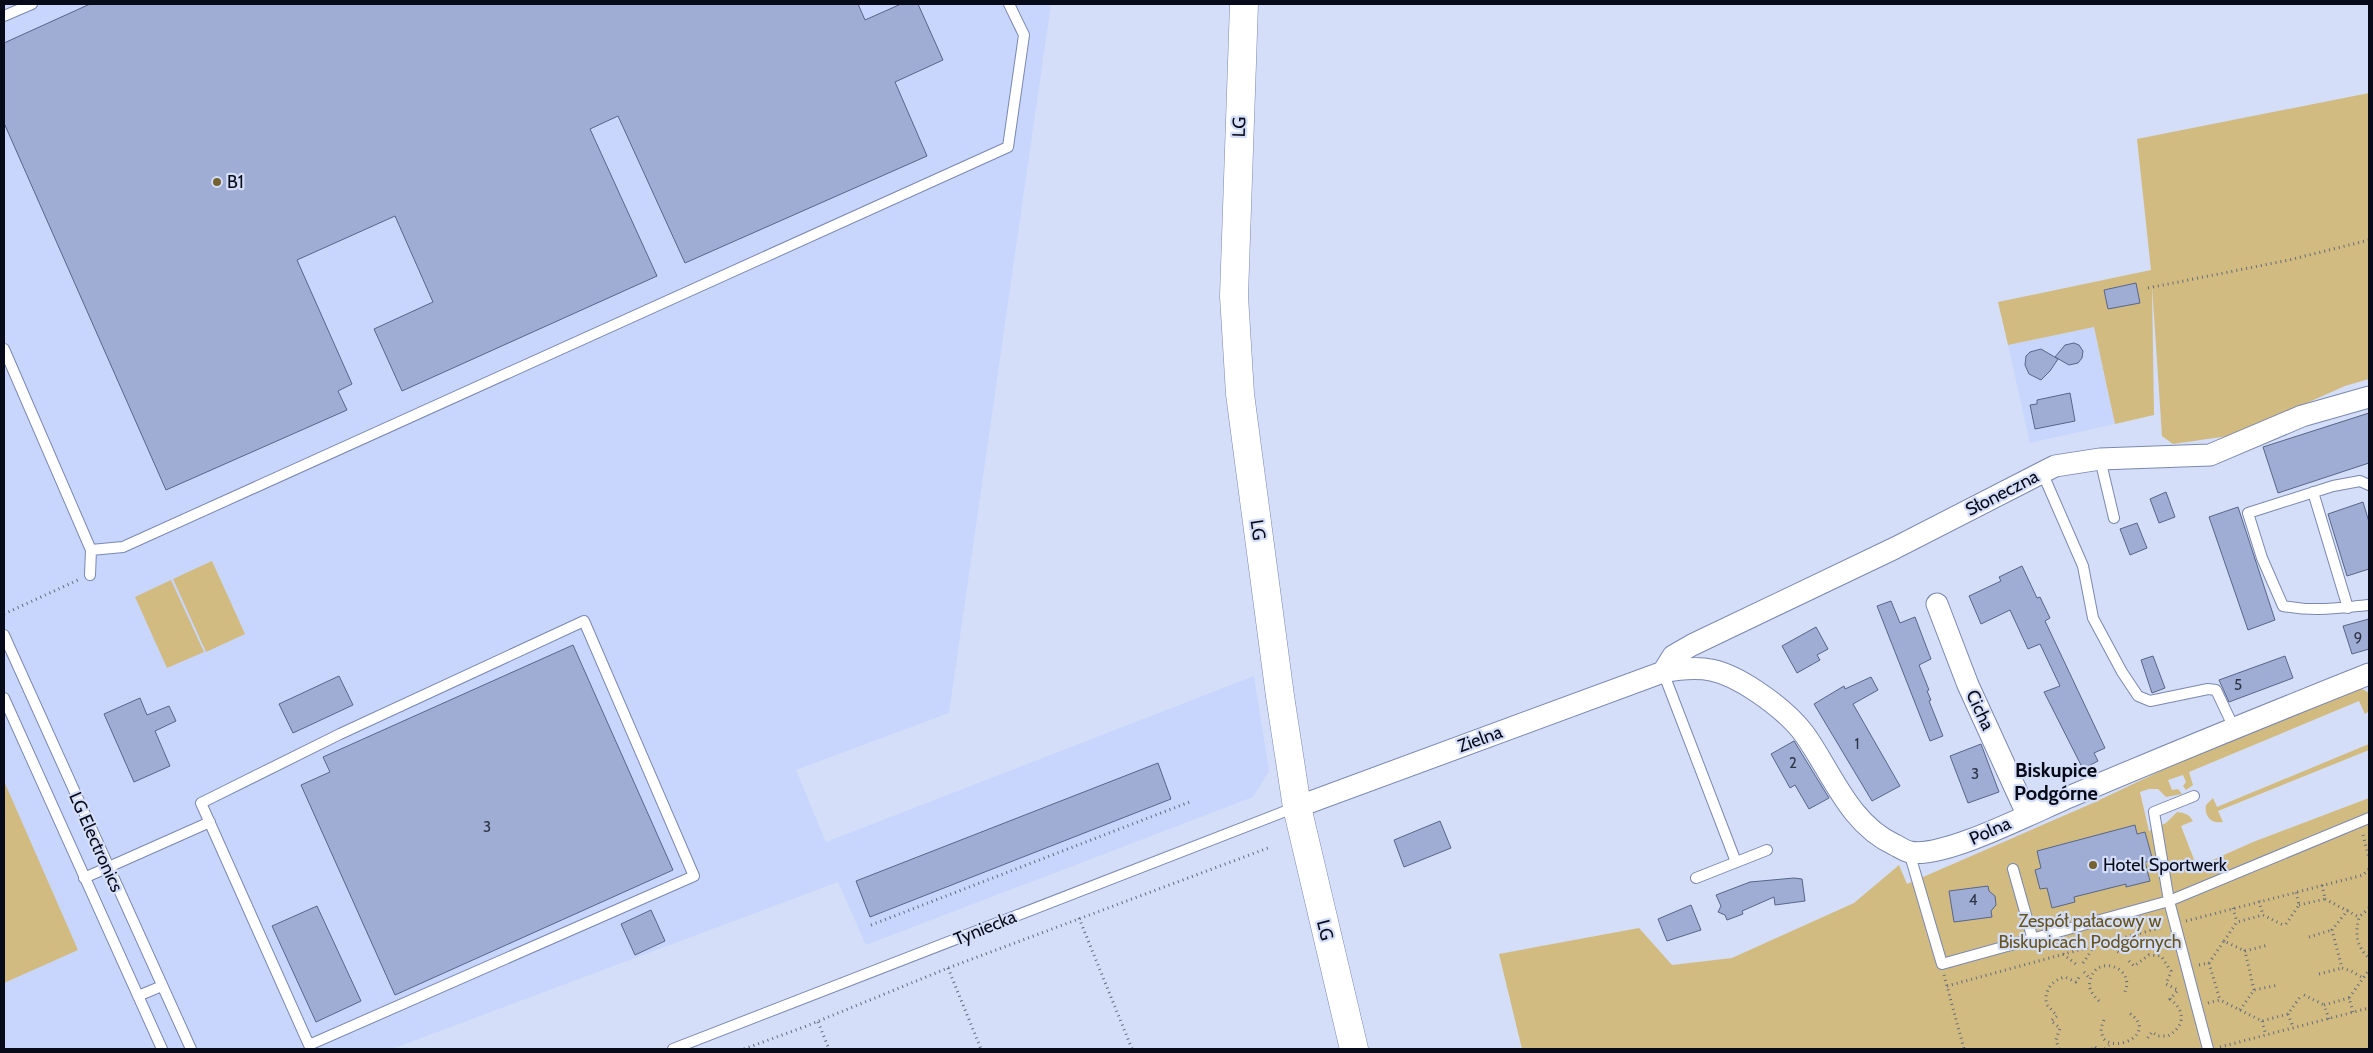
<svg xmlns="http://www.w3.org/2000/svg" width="2373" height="1053" viewBox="0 0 2373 1053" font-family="Cabin,sans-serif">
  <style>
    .built { fill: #c8d6fd }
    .green { fill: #d1bb80 }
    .building { fill: #9fadd5; stroke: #586589 }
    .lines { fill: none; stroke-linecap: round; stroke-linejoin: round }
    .service-casing { stroke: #7b88af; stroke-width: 12 }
    .minor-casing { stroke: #7b88af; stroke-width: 23 }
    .secondary-casing { stroke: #7b88af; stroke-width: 29 }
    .path { stroke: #656b7e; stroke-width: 3; stroke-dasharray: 1 4; stroke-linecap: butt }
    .service { stroke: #fff; stroke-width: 10 }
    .minor { stroke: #fff; stroke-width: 21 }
    .secondary { stroke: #fff; stroke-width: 28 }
    .poi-dot { fill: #746230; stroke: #d5def8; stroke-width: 2 }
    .labels { text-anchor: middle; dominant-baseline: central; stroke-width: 4.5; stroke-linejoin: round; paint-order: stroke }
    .number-label { font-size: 15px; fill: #2d3347 }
    .street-label { font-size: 18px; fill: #070a18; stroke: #d5def8 }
    .poi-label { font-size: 18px; fill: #070a18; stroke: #d5def8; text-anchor: start }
    .park-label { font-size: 18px; fill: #66531d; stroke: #d5def8 }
    .quarter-label { font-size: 20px; font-weight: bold; fill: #070a18; stroke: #d5def8 }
  </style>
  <rect width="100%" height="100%" fill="#d5def8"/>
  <!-- built -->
  <path class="built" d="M4 4H1051L949 713 796 770 826 842 1254 676 1269 771 1253 797 866 945 838 882 392 1049H4Z
    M2094 327 2115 424 2030 443 2008 345Z"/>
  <!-- green -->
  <path class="green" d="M2369 93V379L2345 386 2235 435 2173 444 2162 436 2152 286 2154 415 2115 424 2094 327 2008 345 1998 302 2151 270 2137 139Z
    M212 561 245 634 206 652 173 579Z
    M171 580 204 652 167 668 135 597Z
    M2359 687 2369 693V711L2365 714 2359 701 2189 772 2193 785 2186 790 2183 786 2186 782 2183 775 2168 780 2172 790 2178 789 2182 794 2166 797 2158 789H2149L2140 792 2149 831 2166 823 2177 812C2185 813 2189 814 2193 821L2181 826 2197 867 2253 842 2369 798V1049H1522L1499 954 1639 928 1672 965 1732 958 1854 903 1899 865 1907 884 2093 803 2192 756Z
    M2369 744V750L2218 811 2223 822C2211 824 2204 816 2206 805L2213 798 2217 807Z
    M4 781 78 950 4 983Z"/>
  <!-- building -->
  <path class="building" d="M90 4H858L865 20 901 4H918L943 60 895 82 927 156 685 263 618 116 590 129 657 276 402 391 374 329 433 302 395 216 297 260 352 384 338 391 347 410 166 490 4 123V43Z
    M2136 283 2140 303 2108 309 2104 290Z
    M2074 343 2079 345 2083 351 2082 358 2078 363 2069 365 2055 357 2065 345Z
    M2041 349 2058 359 2050 371 2041 380 2029 374 2025 365 2026 356 2030 352Z
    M2070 393 2075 421 2035 429 2030 405 2037 404V400Z
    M2369 413V463L2278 493 2263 447Z
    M2166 492 2175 517 2159 523 2150 499Z
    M2363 502 2369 522V569L2347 576 2328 514Z
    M2238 507 2275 620 2248 630 2209 517Z
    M2137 523 2147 548 2130 555 2120 529Z
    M2022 566 2037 598 2040 597 2050 618 2045 621 2105 748 2094 753 2098 761 2083 769 2044 692 2060 686 2040 644 2028 649 2010 610 1981 624 1969 596 2001 581 1999 577Z
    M1891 601 1900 623 1915 617 1931 659 1919 665 1929 690 1927 691 1931 700 1929 701 1943 736 1930 741 1877 606Z
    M2369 619V649L2352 654 2343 626Z
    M1816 627 1828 649 1817 655 1820 660 1797 673 1782 646Z
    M573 645 673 870 395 995 301 785 330 772 323 757Z
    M2153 656 2165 688 2152 693 2141 660Z
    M2285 656 2293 678 2229 702 2219 680Z
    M339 676 353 705 293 733 279 704Z
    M1871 677 1878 690 1853 704 1900 786 1872 801 1814 704 1844 686 1845 689Z
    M140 698 147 715 169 706 176 721 155 731 170 766 134 782 104 714Z
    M1794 741 1829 798 1809 809 1795 785 1790 788 1771 754Z
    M1981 744 1999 792 1968 803 1950 756Z
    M1158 763 1171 799 870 917 856 881Z
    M1440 821 1451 848 1404 867 1394 840Z
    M2135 825 2137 834 2145 832 2153 861 2145 862 2150 881 2126 887V884L2074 897 2075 902 2052 908 2047 888 2040 889 2035 870 2041 868 2037 851Z
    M1794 878 1802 879 1805 901 1775 905 1774 897 1742 911 1743 914 1727 920 1725 915 1718 912 1721 906 1716 895 1750 882Z
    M1988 886 1989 891 1995 896 1996 905 1991 911 1992 917 1954 922 1949 891Z
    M1691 905 1701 930 1667 941 1658 919Z
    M317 906 361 1001 316 1022 272 926Z
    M651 910 665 941 635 955 621 924Z"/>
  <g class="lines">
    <defs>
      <path id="service" d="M4 16 32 4
        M4 349 91 550 123 547 1008 147 1024 35 1009 4
        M2100 459 2114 518
        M2042 472 2083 566 2093 618 2122 672 2138 696 2150 701 2208 689 2216 690 2234 728
        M2369 485 2360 481 2333 486 2248 513 2262 558 2283 606C2317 612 2336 608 2369 605
        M2313 492 2348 608
        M90 575 91 550
        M584 621 694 876 309 1045 201 803 340 734Z
        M4 635 191 1049
        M1663 672 1736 862
        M4 698 162 1049
        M1909 852 1942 964 2169 901 2154 812 2194 796
        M2013 869 2033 940
        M84 878 210 822
        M1696 878 1767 850
        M138 996 162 986
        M673 1049 1296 807
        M2208 1049 2169 901 2369 818"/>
      <path id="minor" d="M1937 604 1968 685 2027 814
        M1663 672 1673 656 1692 645 1895 548 2055 466 2100 459 2210 455 2302 416 2369 397
        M1297 807 1663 672C1703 664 1723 669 1756 691 1774 703 1792 717 1805 735 1832 773 1849 824 1895 845 1899 847 1905 851 1910 852 1945 859 2039 809 2076 794 2173 753 2271 713 2369 674"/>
      <path id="secondary" d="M1244 4 1234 296 1240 394 1280 696 1297 807 1354 1049"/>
    </defs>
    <!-- service casing -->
    <use href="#service" class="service-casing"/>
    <!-- minor casing -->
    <use href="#minor" class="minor-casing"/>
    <!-- secondary casing -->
    <use href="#secondary" class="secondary-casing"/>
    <!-- path -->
    <path class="path" d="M2148 288 2289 260 2369 240
      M4 614 78 580
      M2363 835 2369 858
      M2325 899 2359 917
      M2259 901 2263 915
      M2299 905 2325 899 2322 885
      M2233 908 2237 922
      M2369 908 2359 917C2355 934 2356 946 2369 958
      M2348 910 2332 930 2342 968 2351 971 2363 978
      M1079 918 1132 1049
      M2186 921 2363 875 2369 869
      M2286 924 2299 905 2296 892
      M871 925 1192 801
      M2309 937 2332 930
      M2224 941 2237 922 2263 915 2283 925
      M2106 942 2121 954
      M2126 951 2138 934
      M2063 954 2077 965
      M2129 961 2134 966 2149 955 2161 956 2171 971 2166 984 2178 990 2170 999C2186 1011 2185 1026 2168 1036H2158L2152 1032 2147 1039
      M2083 963 2095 945
      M2209 963 2220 1000
      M2199 965 2209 963 2224 941 2245 951
      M948 968 981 1049
      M2084 972 2090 979
      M2319 974 2342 968
      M1944 975 1964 1049
      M1947 986 2163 927
      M2254 990 2245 951 2268 945
      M2304 995 2324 1005
      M2099 1001C2093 995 2088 989 2090 981 2095 953 2138 967 2124 994
      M2208 1003 2220 1000 2262 1021 2288 1014 2300 997
      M2240 1010 2254 990 2278 985
      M2353 1012 2349 998 2369 970
      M2288 1014 2293 1027
      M2329 1019 2324 1005 2349 998
      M2104 1020C2101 1027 2100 1032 2104 1039 2118 1053 2158 1032 2129 1013
      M2262 1021 2266 1035
      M818 1022 829 1049
      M2220 1047 2369 1008
      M744 1049 804 1027 948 968 1268 848
      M2059 1049 2056 1040 2060 1028 2051 1021 2057 1016 2047 1005C2043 991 2052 980 2065 977L2076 982 2080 976
      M2092 1049 2094 1046 2097 1049
      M2105 1049 2109 1045"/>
    <!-- service -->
    <use href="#service" class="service"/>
    <!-- minor -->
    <use href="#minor" class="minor"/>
    <!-- secondary -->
    <use href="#secondary" class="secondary"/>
  </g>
  <!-- markers -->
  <g class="poi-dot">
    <circle cx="217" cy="182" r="5"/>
    <circle cx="2093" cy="865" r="5"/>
  </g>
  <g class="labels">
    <!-- number labels -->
    <g class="number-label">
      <text x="2358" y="638">9</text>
      <text x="2238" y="685">5</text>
      <text x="1857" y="744">1</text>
      <text x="1793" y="763">2</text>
      <text x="1975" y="774">3</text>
      <text x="487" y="827">3</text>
      <text x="1973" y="900">4</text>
    </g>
    <!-- street labels -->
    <g class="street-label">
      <text transform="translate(1239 127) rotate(-88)">LG</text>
      <text transform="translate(2002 493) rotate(-27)">Słoneczna</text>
      <text transform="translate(1258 530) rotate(82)">LG</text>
      <text transform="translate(1980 710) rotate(65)">Cicha</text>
      <text transform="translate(1480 739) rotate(-20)">Zielna</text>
      <text transform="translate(1990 831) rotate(-24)">Polna</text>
      <text transform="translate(96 842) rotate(66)">LG Electronics</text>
      <text transform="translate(985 928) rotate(-22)">Tyniecka</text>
      <text transform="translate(1325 930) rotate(76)">LG</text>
    </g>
    <!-- poi labels -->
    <g class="poi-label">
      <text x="227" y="182">B1</text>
      <text x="2103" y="865">Hotel Sportwerk</text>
    </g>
    <!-- park labels -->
    <g class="park-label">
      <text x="2090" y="921">Zespół pałacowy w<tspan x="2090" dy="21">Biskupicach Podgórnych</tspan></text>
    </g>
    <!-- quarter labels -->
    <g class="quarter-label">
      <text x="2056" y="770">Biskupice<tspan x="2056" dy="23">Podgórne</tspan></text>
    </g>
  </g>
  <!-- border -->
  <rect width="2373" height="1053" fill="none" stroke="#070a18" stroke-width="10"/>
</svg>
